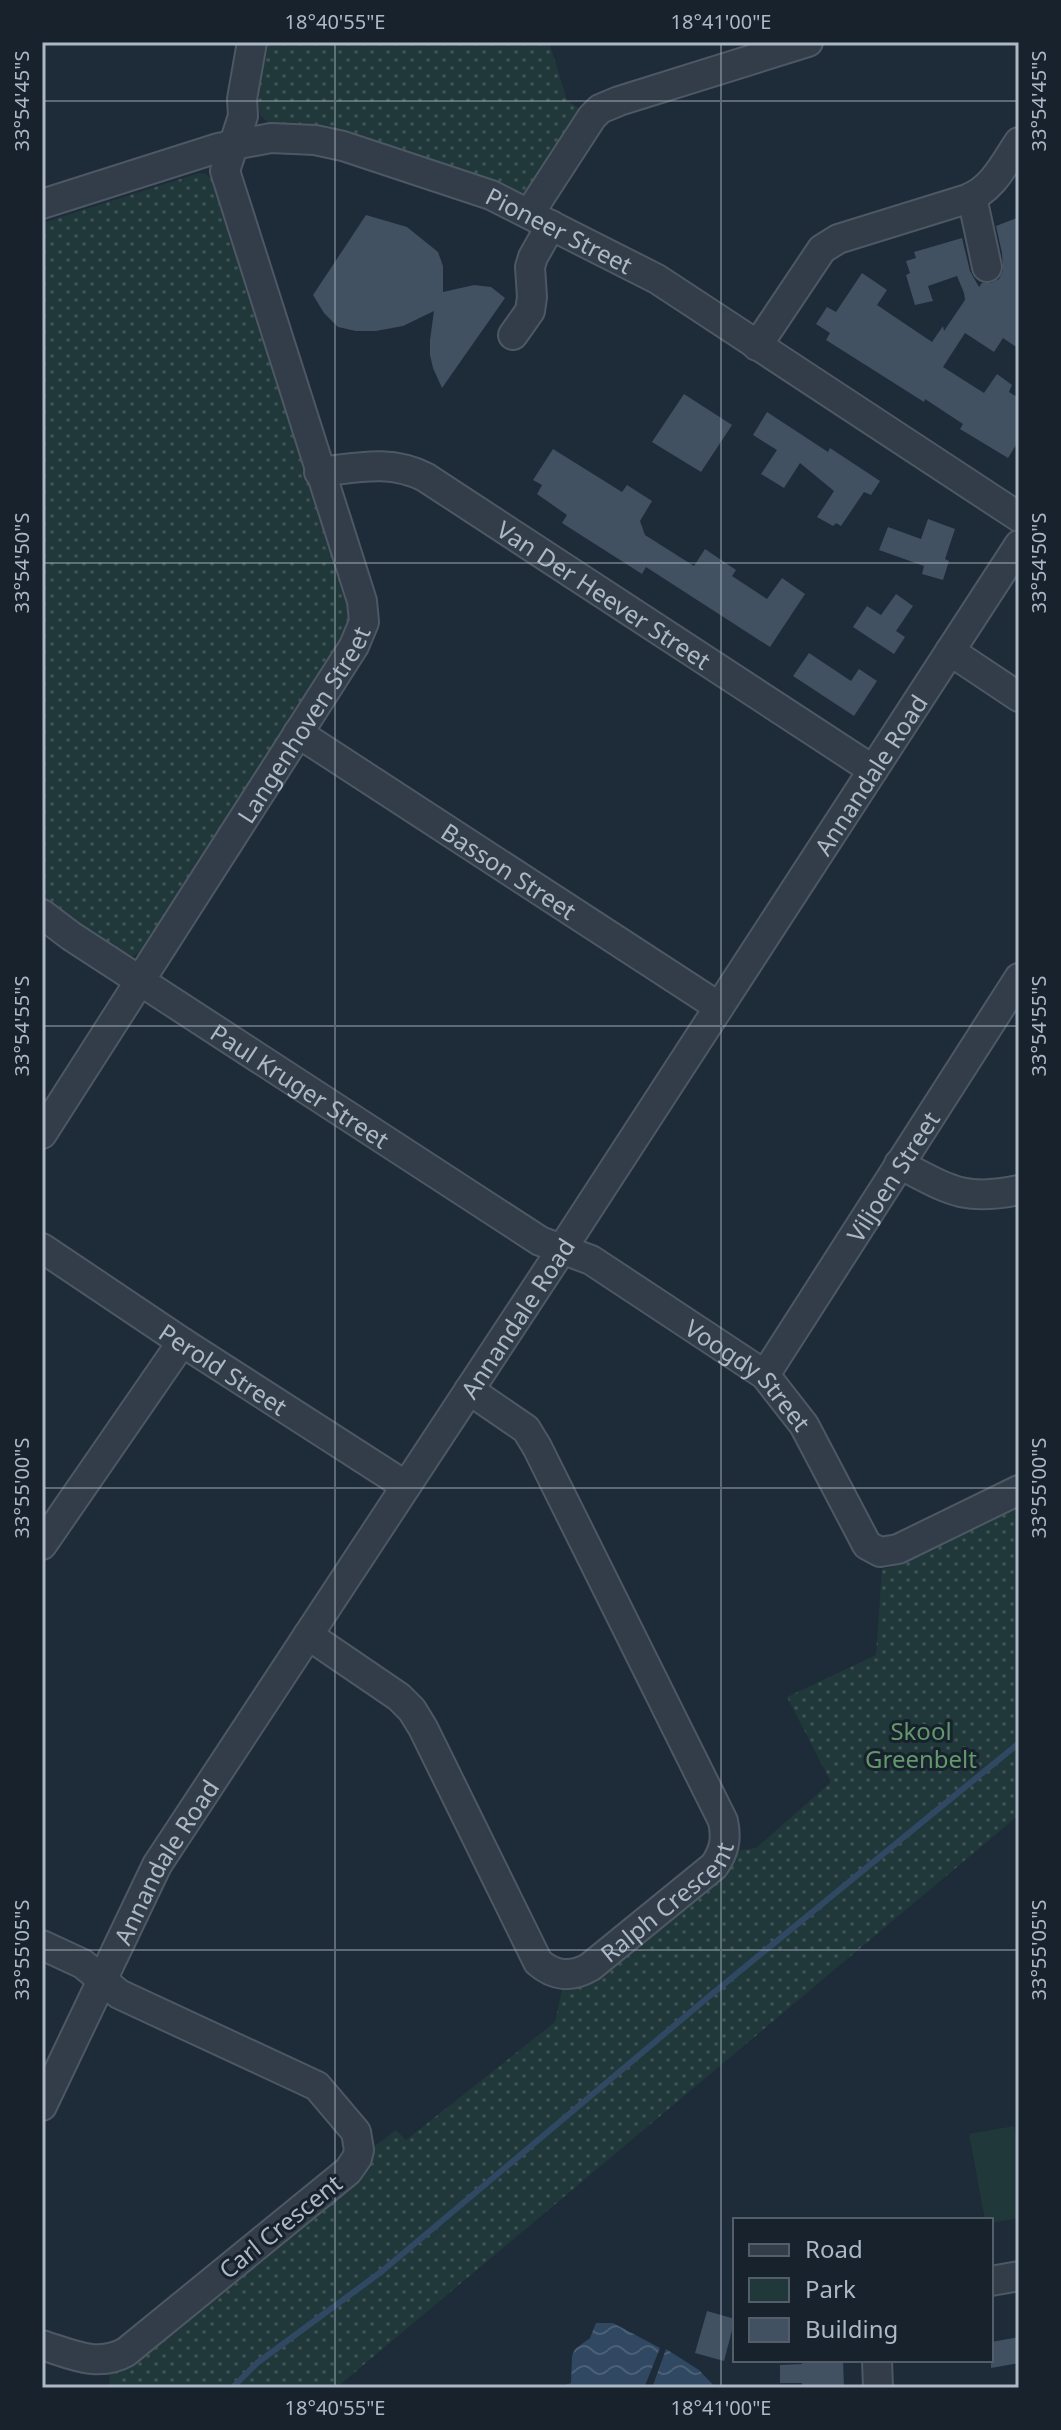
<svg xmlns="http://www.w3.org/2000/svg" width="1061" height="2430" viewBox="0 0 1061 2430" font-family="'Noto Sans',sans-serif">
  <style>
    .green { fill: url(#green-dots) }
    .pitch { fill: #20383a }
    .water { fill: url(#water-waves) }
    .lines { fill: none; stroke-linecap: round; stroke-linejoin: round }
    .stream { stroke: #304861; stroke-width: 6 }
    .building { fill: #415161 }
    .minor-casing { stroke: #4d5864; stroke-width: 32 }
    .minor { stroke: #323d49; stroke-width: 28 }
    .ticks { fill: none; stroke: #acb8c6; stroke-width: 2; stroke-opacity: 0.45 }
    .labels { text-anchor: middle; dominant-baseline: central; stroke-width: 6; stroke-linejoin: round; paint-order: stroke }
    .street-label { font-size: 24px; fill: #acb8c6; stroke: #18222d }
    .park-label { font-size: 24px; fill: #62986b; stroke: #18222d }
    .neatline { fill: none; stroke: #acb8c6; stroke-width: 3 }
    .ticks-label { font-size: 20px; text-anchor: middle; fill: #acb8c6 }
  </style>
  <defs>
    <pattern id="green-dots" width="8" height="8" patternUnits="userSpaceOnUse" patternTransform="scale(2)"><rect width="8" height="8" fill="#20383a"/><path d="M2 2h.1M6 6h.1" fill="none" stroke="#3e5355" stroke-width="1.8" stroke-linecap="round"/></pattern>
    <pattern id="water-waves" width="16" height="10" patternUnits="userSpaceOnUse" patternTransform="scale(2)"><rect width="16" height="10" fill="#304861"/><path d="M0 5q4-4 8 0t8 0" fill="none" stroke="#4b6076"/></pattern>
  </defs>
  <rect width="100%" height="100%" fill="#1e2b39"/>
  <!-- green -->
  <path class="green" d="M263 42H549L567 100 585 113 532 191 518 194 269 123C244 105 259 68 263 42Z
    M199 173 206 174 215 182 353 611 351 629 143 951 131 957 125 956 42 902V223Z
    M1019 1504V1815L336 2388H105L110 2383 109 2371 371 2149 396 2130 406 2140 555 2022 564 1982 734 1851 756 1848 831 1782 787 1697 876 1655 882 1569 892 1567Z"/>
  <!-- pitch -->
  <path class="pitch" d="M1014 2126 1019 2151V2218L991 2223V2220H985L969 2134Z"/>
  <!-- water -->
  <path class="water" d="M596 2323H613L660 2348 644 2388H557L571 2383 572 2356 575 2349 590 2338Z
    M666 2349 699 2370 716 2388H652Z"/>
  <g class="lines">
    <!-- stream -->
    <path class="stream" d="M232 2388 257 2363 381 2272 712 1994 1019 1743"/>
  </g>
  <!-- building -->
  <path class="building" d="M366 215 407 227 438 252 443 266V292L474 285 491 287 505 298 442 388 433 368 430 355V340L434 311 403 326 376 331H356L338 327 324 313 313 295Z
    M1019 217V349L1003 338 994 352 965 333 943 367 984 393 997 374 1012 385 1009 392 1019 398V440L1008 458 960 429 963 424 925 399 924 402 826 340 830 333 816 324 827 307 836 312 862 273 887 290 877 305 932 342 943 326 944 331 965 300 964 293 957 276 928 286 933 301 915 305 906 275 910 273 906 261 916 258 914 252 962 238 970 271 979 287 982 283H991L999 279 1003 271 1002 253 996 226Z
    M684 394 732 425 701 472 652 442Z
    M767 412 828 452 830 448 880 481 871 495 864 492 841 526 836 523 833 526 817 517 834 491 800 463 784 488 761 474 777 450 753 435Z
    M553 449 622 492 627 485 652 501 640 521 645 535 694 566 705 549 736 570 732 576 767 599 782 578 805 594 770 647 646 567 642 574 562 523 567 515 537 494 542 485 533 480Z
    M928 519 955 529 945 559 949 561 943 580 922 574 924 566 879 550 888 527 921 539Z
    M896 594 913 606 896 631 905 637 894 654 853 627 867 606 881 615Z
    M809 653 851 681 859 669 877 681 854 716 793 676Z
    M707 2311 735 2319 724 2361 695 2353Z
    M1019 2337V2363L991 2368V2342Z
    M802 2360H843L844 2388H802V2383H780V2365L802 2364Z"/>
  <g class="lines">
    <defs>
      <g id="minor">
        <path d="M972 197 987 267"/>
        <path id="s1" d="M42 204 218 148 271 138 315 140 343 146 491 195 657 279 1019 517"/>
        <path d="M529 214 592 117 600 109 619 101 808 42"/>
        <path d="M513 335 530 311 532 297 530 267 533 257 551 225"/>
        <path d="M757 346 822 249 838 239 967 199C993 189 1004 164 1019 142"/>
        <path id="s2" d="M319 472C357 468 389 459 425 477L873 770"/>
        <path d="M950 651 1019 697"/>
        <path id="s3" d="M298 733 719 1007"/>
        <path id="s4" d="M42 914 71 936 540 1241 591 1260 765 1375 804 1425 867 1545 880 1552 898 1549 1019 1490"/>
        <path id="s5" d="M42 1134 354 646 364 622 362 601 225 171 243 116 242 99 252 42"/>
        <path d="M899 1164C948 1189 963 1202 1019 1190"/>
        <path id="s6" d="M42 1248 182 1342 406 1486"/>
        <path id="s7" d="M765 1375 1019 978"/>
        <path d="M42 1545 182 1342"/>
        <path id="s8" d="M308 1635 399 1697 412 1710 423 1728 538 1962C554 1976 571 1978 590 1967L714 1866C724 1852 727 1839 723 1821L537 1447 526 1429 469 1390"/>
        <path d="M42 1945 83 1964 119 1994 317 2086 356 2132 359 2150 357 2158 348 2171 126 2352C98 2368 71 2354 42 2345"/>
        <path id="s9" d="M42 2106 157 1865 562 1249 1019 545"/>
        <path d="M991 2281 1019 2276"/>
        <path d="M877 2360 878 2388"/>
      </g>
    </defs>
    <!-- minor casing -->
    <use href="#minor" class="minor-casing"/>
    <!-- minor -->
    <use href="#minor" class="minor"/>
  </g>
  <!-- ticks -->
  <path class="ticks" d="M335 42V2388M721 42V2388M42 101H1019M42 563H1019M42 1026H1019M42 1488H1019M42 1950H1019"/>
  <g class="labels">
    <!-- street labels -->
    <g class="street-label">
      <text stroke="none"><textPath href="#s1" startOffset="544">Pioneer Street</textPath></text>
      <text stroke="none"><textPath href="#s2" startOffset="322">Van Der Heever Street</textPath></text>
      <text stroke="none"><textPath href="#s5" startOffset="486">Langenhoven Street</textPath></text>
      <text stroke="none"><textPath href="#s9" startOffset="1570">Annandale Road</textPath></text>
      <text stroke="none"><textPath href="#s3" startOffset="252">Basson Street</textPath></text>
      <text stroke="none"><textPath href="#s4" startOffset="310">Paul Kruger Street</textPath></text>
      <text stroke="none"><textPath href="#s7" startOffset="236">Viljoen Street</textPath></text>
      <text stroke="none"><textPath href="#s9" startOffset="922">Annandale Road</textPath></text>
      <text stroke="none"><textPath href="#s6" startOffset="218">Perold Street</textPath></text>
      <text stroke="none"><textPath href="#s4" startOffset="846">Voogdy Street</textPath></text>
      <text stroke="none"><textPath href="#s9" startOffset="274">Annandale Road</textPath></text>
      <text stroke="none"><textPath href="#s8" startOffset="568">Ralph Crescent</textPath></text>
      <text transform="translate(280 2226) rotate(-39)">Carl Crescent</text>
    </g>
    <!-- park labels -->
    <g class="park-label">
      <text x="921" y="1730">Skool<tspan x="921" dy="28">Greenbelt</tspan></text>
    </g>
  </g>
  <!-- border -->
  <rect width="1061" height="2430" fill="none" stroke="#18222d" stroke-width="88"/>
  <!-- legend -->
  <rect x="733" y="2218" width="260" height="144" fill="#18222d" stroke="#535e6a" stroke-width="2"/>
  <rect x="749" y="2244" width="40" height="12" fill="#323d49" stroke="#535e6a" stroke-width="2"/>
  <text x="805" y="2258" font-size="24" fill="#acb8c6">Road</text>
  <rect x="749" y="2278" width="40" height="24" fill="#20383a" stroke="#535e6a" stroke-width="2"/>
  <text x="805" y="2298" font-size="24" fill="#acb8c6">Park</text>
  <rect x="749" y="2318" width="40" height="24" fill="#415161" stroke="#535e6a" stroke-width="2"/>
  <text x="805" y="2338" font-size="24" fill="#acb8c6">Building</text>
  <rect x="44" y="44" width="973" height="2342" class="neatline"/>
  <g class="ticks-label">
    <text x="335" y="29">18°40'55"E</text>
    <text x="721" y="29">18°41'00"E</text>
    <text transform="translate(22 101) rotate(-90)" y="7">33°54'45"S</text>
    <text transform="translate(1039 101) rotate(-90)" y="7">33°54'45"S</text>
    <text transform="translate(22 563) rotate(-90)" y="7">33°54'50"S</text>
    <text transform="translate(1039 563) rotate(-90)" y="7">33°54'50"S</text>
    <text transform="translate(22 1026) rotate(-90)" y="7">33°54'55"S</text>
    <text transform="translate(1039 1026) rotate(-90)" y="7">33°54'55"S</text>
    <text transform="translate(22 1488) rotate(-90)" y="7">33°55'00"S</text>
    <text transform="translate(1039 1488) rotate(-90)" y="7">33°55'00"S</text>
    <text transform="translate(22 1950) rotate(-90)" y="7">33°55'05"S</text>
    <text transform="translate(1039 1950) rotate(-90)" y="7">33°55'05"S</text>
    <text x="335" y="2415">18°40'55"E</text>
    <text x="721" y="2415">18°41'00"E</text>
  </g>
</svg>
